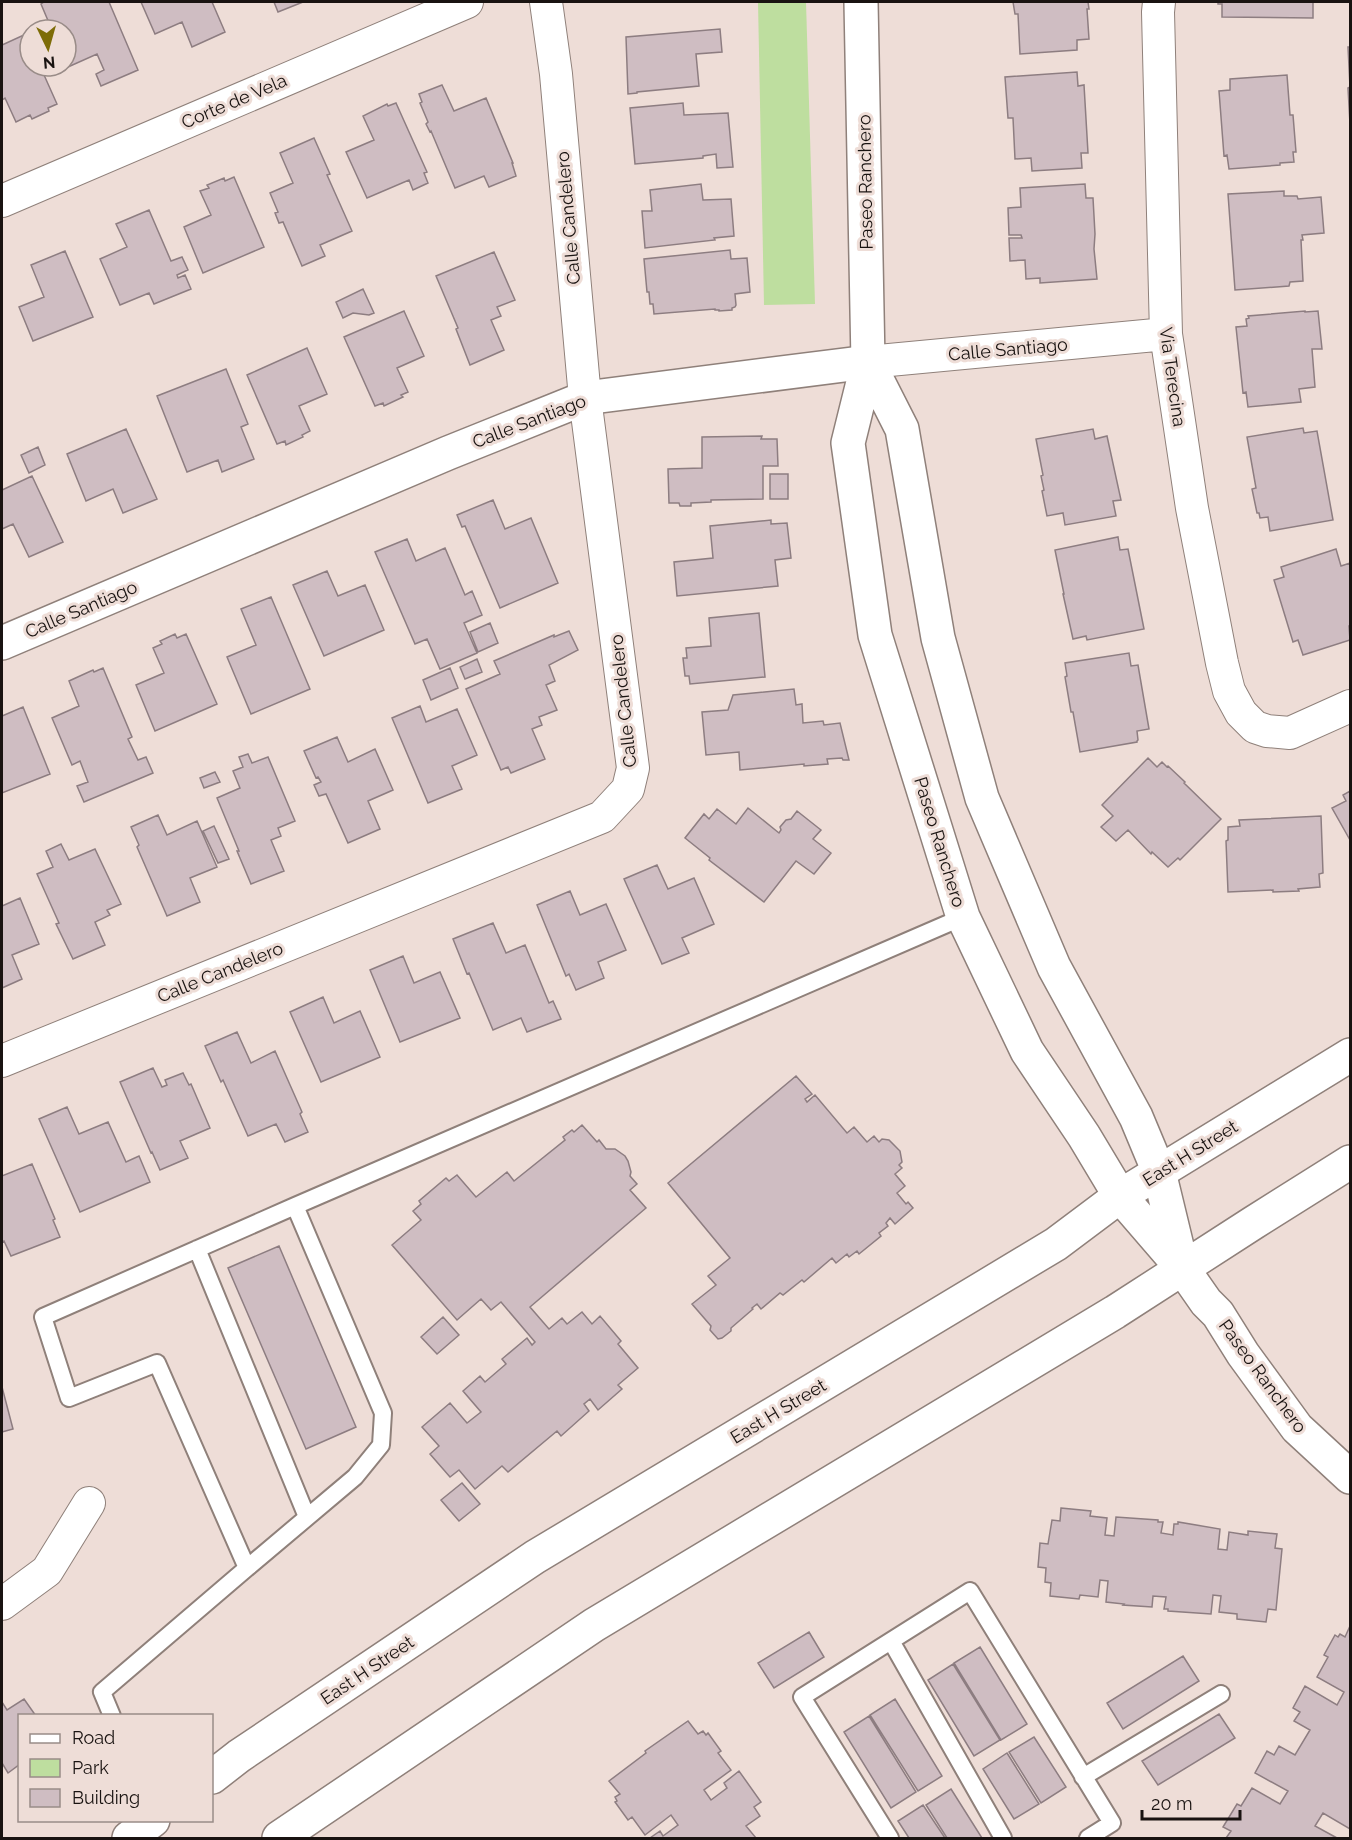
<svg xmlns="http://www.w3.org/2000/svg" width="1352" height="1840" viewBox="0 0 1352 1840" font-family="Raleway,sans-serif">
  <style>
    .green { fill: #bede9f }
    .building { fill: #cfbdc2; stroke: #8d7d81; stroke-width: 1.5 }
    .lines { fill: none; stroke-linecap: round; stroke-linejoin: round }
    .service-casing { stroke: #8f807a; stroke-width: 20 }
    .minor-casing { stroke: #8f807a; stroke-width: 34 }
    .tertiary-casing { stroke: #8f807a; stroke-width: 36 }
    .secondary-casing { stroke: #8f807a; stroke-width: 36 }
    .primary-casing { stroke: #8f807a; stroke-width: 36 }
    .service { stroke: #fff; stroke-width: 16 }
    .minor { stroke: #fff; stroke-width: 32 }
    .tertiary { stroke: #fff; stroke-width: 33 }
    .secondary { stroke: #fff; stroke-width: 33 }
    .primary { stroke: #fff; stroke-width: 33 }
    .labels { text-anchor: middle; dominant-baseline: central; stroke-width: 6; stroke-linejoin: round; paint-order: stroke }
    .street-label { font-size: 18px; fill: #191311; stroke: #eeddd7 }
  </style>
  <rect width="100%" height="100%" fill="#eeddd7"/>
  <!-- green -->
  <path class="green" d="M758 2H806L815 304 764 305Z"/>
  <!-- building -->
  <path class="building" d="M44 2H109L138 70 101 86 96 74 104 70 97 54 68 67 66 63V30H52L41 4Z
    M141 2H212L225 32 192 47 182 22 155 34Z
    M274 2H303L278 12Z
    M1013 2H1088L1089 9H1087L1089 39 1077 40V50L1020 54 1018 14H1015Z
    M1218 2H1313V18L1222 17V4H1218Z
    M720 29 722 52 696 54 699 86 637 92V93L628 94 626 37Z
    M26 34 30 43V66H40L57 104 48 108 49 111 32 119 30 115 16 122 5 98 2 100V45Z
    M1348 47H1350V124L1348 88 1350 87Z
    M1077 72 1078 86 1084 85 1088 153H1081L1082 168 1032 171 1031 158 1015 159 1013 118H1008L1005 77Z
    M1287 75 1290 115H1293L1296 152H1293L1294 162 1280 163V165L1229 169 1227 155 1224 156 1219 91 1230 90V79Z
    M442 85 454 111 486 98 513 163H512L516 176 489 187 484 176 455 188 431 131 430 132 426 124 428 122 420 103 422 102 419 94Z
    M396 103 427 172 424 173 428 183 413 190 409 180 367 198 346 152 374 140 363 116 387 104 388 106Z
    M683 103 684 115 728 113 733 167 717 168 716 154 703 156V158L635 164 630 108Z
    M314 138 330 174 327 175 352 231 320 245 325 256 302 266 283 222 279 223 275 213 278 212 270 193 293 183 280 153Z
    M234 177 264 247 203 273 184 227 211 215 200 191 209 188 207 185 224 178 225 181Z
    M701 184 703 200 731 199 734 236 714 238 715 240 645 248 642 211H652L650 190Z
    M1085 184 1086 198H1093L1095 234 1094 249 1097 279 1040 283V278L1026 279 1025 260 1010 261 1009 238H1022L1021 235H1009L1008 208 1021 207 1020 188Z
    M1284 191V196H1297L1298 199 1321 197 1324 233 1302 235 1303 240H1301L1303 281 1290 282 1289 286 1235 290 1228 194Z
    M149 210 171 261 182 257 188 270 177 275 178 278 185 275 191 289 154 304 149 293 120 305 100 259 127 247 116 224Z
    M730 250 731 259 747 258 750 292 735 294 736 305 735 307 732 308V310L719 311V310H715V309L654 314 653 304H650L649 292H647L644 259Z
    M65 251 93 317 33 341 19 307 44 297 31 265Z
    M494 252 515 300 497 307 501 316 491 320 504 350 470 365 456 329 458 328 436 276Z
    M363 289 374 313 369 315 353 313 343 318 336 302Z
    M404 311 424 356 397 368 408 392 401 395 403 397 384 406 383 403 375 406 344 337Z
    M1305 311V312L1318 311 1322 349H1312L1315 387 1299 389 1301 402 1248 407 1246 392 1243 393 1236 327 1247 326 1246 319 1249 318 1248 316Z
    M307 348 327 394 299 406 310 431 302 435 303 437 286 445 285 441 277 444 247 375Z
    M226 369 248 424 241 427 254 459 222 472 218 460 187 472 157 396Z
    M1303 428 1304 433 1317 431 1333 520 1270 531 1268 517 1260 518 1259 513H1257L1252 489 1256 488 1247 437Z
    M126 429 157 499 123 513 113 489 86 501 67 454Z
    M1093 429 1095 439 1107 436 1121 500 1113 501 1116 516 1065 525 1063 513 1047 516 1042 491 1044 490 1041 476 1043 475 1036 439Z
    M762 436 761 439H777L778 466H763V499L711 500V502L691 503V506H680L679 503H669L668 469 702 468V437Z
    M38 447 45 465 29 473 21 455Z
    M770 474H788V499H770Z
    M32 476 63 542 29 557 13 524 2 529V490Z
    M493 500 505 529 531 518 558 583 500 608 465 526 462 527 457 515Z
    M771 520V524L787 523 791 558 775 560 778 586 677 596 674 562 713 558 710 526Z
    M1118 537 1120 550 1128 549 1144 629 1087 640 1086 636 1073 639 1063 594H1064L1055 550Z
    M407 539 416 561 445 548 465 595 472 591 482 615 464 623 477 653 440 669 427 639 415 644 375 552Z
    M1336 549 1341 566 1350 563V626H1349L1350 640 1303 655 1298 640 1293 642 1274 580 1284 577 1281 567Z
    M327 571 338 596 365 585 384 630 324 656 293 585Z
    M271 597 310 689 251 714 227 657 256 645 241 609Z
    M759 613 765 677 690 684 689 676H685L683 658H687L686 648 711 646 709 618Z
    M490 623 498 643 478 652 470 632Z
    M569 631 578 650 549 665 555 681 546 685 557 710 539 717 542 725 532 729 545 759 511 773 508 767 501 770 466 689 500 674 494 661 554 635V637Z
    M175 634 177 638 186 634 217 704 155 731 136 685 164 673 153 648 162 644 160 641Z
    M1129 653 1131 666 1138 665 1149 729 1137 731 1138 740 1137 741V742L1080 752 1073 712H1071L1065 677 1067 676 1065 663Z
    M477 659 482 672 465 679 460 667Z
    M103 668 132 737 128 739 138 760 146 757 153 773 84 802 77 786 88 782 80 761 72 765 52 718 79 706 69 681 93 670 94 672Z
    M450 668 458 688 431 700 423 680Z
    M794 689 796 705 802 704 803 723 823 721 824 725 840 723 849 760H843L842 758 827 759 828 764 804 766V764L740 770 739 752 706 755 702 712 728 710 733 695Z
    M420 706 426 722 457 709 477 755 452 766 462 789 428 803 392 718Z
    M23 707 50 774 2 793V716Z
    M337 737 348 762 375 749 393 790 368 801 380 829 348 843 326 794 319 796 314 785 321 782 318 777 316 778 304 751Z
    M248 754 252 763 268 757 295 821 278 828 281 836 271 840 284 871 251 884 237 851H239L217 798 240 788 233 771 243 767 239 757Z
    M1148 758 1157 767 1162 762 1167 767 1168 766 1185 782 1184 783 1221 819 1180 860 1178 858 1168 867 1152 852 1151 854 1128 830 1116 841 1101 827 1113 816 1102 805Z
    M215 772 220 782 204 788 200 778Z
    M1350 791V840L1332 808 1346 801 1343 795Z
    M748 808 779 833 781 830 780 827 786 820 791 819 797 811 821 830 813 839 831 853 814 874 796 861 764 902 709 860 710 858 685 838 704 814 709 819 717 809 736 824Z
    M158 815 167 835 197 821 217 867 190 878 200 902 167 916 137 847 139 845 131 827Z
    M1321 816 1323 873 1319 874 1320 887 1298 889 1299 891 1273 892V890L1228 892 1226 841 1228 840V827L1240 826 1239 820Z
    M214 826 229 859 218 863 203 831Z
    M61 844 69 860 95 849 121 904 107 910 110 915 95 922 105 945 73 959 56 924 59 923 37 874 53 867 46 851Z
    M657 865 668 889 694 878 714 924 682 938 689 953 662 964 624 879Z
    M570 891 580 915 606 904 626 950 598 962 604 978 576 990 569 974 566 976 537 905Z
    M20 898 39 944 12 955 22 979 2 988V906Z
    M493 923 506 953 525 945 549 1003 553 1001 561 1019 527 1032 521 1018 493 1030 469 973 467 974 453 939Z
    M403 956 414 983 440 972 460 1018 400 1042 370 970Z
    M323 997 334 1023 360 1011 380 1057 321 1082 290 1012Z
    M237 1032 251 1063 275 1051 302 1112 300 1114 308 1132 285 1142 276 1124 248 1136 223 1080 221 1082 205 1046Z
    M153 1068 162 1087 167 1085 165 1080 183 1073 189 1085 191 1084 210 1128 180 1141 188 1158 160 1170 152 1152 151 1153 120 1082Z
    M796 1076 812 1094 805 1099 807 1102 815 1095 847 1133 854 1127 867 1142 874 1136 879 1142 882 1139 889 1140 900 1151 902 1162 899 1165 902 1168 895 1174 905 1186 897 1193 906 1204 908 1202 913 1208 895 1224 890 1218 886 1223 888 1226 879 1233 881 1236 859 1254 857 1251 849 1257 847 1254 836 1263 832 1258 804 1282 802 1280 783 1295 780 1293 761 1309 757 1304 752 1308 753 1309 731 1328V1331L722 1338 718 1339 710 1330 711 1326 692 1304 716 1285 708 1276 730 1258 668 1183Z
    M67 1107 79 1134 108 1122 126 1162 139 1156 150 1182 80 1212 39 1119Z
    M582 1125 597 1142 599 1140 606 1149H615L625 1156 628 1161 631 1172 630 1176 637 1184 630 1190 646 1208 530 1307 549 1329 562 1318 567 1324 582 1312 592 1324 600 1316 621 1341 618 1344 638 1368 618 1385 622 1389 598 1410 590 1399 584 1404 589 1411 561 1436 557 1431 508 1472 502 1466 475 1489 459 1470 450 1477 430 1454 439 1446 422 1427 450 1403 467 1423 481 1412 463 1391 480 1376 485 1382 506 1364 502 1359 527 1338 532 1345 535 1342 501 1302 491 1310 481 1299 457 1320 392 1245 421 1220 413 1211 421 1204 419 1201 446 1178 449 1181 457 1175 476 1197 507 1172 514 1181 565 1140 563 1137 572 1130 574 1132Z
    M32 1164 55 1219 53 1220 60 1237 11 1256 4 1241 2 1242V1175V1176Z
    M279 1246 356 1427 306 1449 228 1268Z
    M443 1317 459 1335 437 1354 421 1337Z
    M2 1387 13 1429 2 1432Z
    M462 1483 480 1504 459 1521 441 1500Z
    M1061 1508 1091 1511 1090 1516 1107 1518 1105 1535 1114 1536 1116 1517 1158 1520V1522H1163L1161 1533 1173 1535 1174 1524H1178V1522L1220 1529 1218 1549 1227 1550 1229 1532 1248 1535V1531L1277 1534 1275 1548 1282 1549 1276 1610 1268 1609 1266 1622 1237 1619V1614L1219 1612 1221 1596 1213 1595 1211 1614 1168 1611V1609H1164L1166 1597 1153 1596 1152 1607 1123 1605 1124 1604 1106 1602 1108 1581 1100 1580 1098 1597 1080 1595 1079 1599 1050 1596 1051 1583 1045 1582 1046 1568 1038 1567 1040 1543 1048 1544 1052 1520 1060 1521Z
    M1350 1626V1829L1323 1813 1315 1826 1337 1838H1226L1231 1831 1223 1827 1237 1804 1241 1806 1252 1788 1280 1804 1288 1791 1255 1773 1267 1751 1274 1755 1279 1746 1295 1755 1310 1730 1294 1721 1300 1712 1293 1708 1305 1686 1337 1705 1344 1692 1317 1677 1328 1657 1324 1655 1335 1635 1338 1637 1340 1634 1345 1637Z
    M809 1632 824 1657 774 1688 758 1663Z
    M980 1647 1027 1724 1001 1740 954 1663Z
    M1183 1656 1199 1681 1123 1729 1107 1703Z
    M953 1664 1000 1740 974 1756 928 1680Z
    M24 1699 36 1716H20V1764L8 1773 2 1763V1702L7 1710Z
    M895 1699 942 1776 918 1791 870 1715Z
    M1219 1714 1235 1738 1158 1785 1142 1761Z
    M869 1716 916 1792 891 1808 844 1732Z
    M688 1721 698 1734 703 1731 706 1735 708 1733 721 1751 718 1753 731 1770 704 1790 711 1800 727 1788 724 1783 739 1771 761 1802 754 1807 760 1816 746 1826 756 1838H650L660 1831 663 1836 678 1825 671 1815 645 1835 632 1817 628 1820 615 1802 617 1801 615 1797 620 1794 609 1781 646 1753 645 1751Z
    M1034 1737 1066 1787 1041 1803 1009 1752Z
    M1007 1753 1039 1804 1014 1819 983 1769Z
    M951 1789 982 1838H947L926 1805Z
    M923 1805 945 1838H909L898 1821Z"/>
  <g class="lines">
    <defs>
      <path id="service" d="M197 1249 307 1517
        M247 1568 355 1477 381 1445 383 1413 295 1206
        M891 1641 1003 1838
        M112 1716 102 1692 247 1568 157 1363 69 1398 43 1317 295 1206 963 917
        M1083 1777 1221 1694
        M890 1838 802 1697 970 1591 1112 1823 1088 1838"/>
      <path id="minor" d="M1159 2 1158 12 1166 334 1192 508 1222 663 1229 691 1241 713 1255 727 1267 731 1290 733 1350 706
        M2 201 467 2
        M868 362 1166 334
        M2 1061 602 817 628 789 633 768 585 398 556 74 546 2
        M2 1604 47 1571 89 1503"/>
      <path id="tertiary" d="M2 643 448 453 585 398 868 362"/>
      <path id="secondary" d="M861 2 868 362 848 443 875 635 963 917 1027 1051 1084 1136 1120 1196 1183 1269 1206 1302 1218 1314 1243 1354 1297 1428 1350 1477
        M868 362 902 429 938 638 982 798 1054 967 1136 1117 1159 1172 1181 1263"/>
      <path id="primary" d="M212 1777 239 1756 535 1557 1056 1244 1120 1196 1350 1055
        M129 1838 153 1820
        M279 1838 594 1625 1115 1312 1253 1223 1350 1162"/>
    </defs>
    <!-- service casing -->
    <use href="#service" class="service-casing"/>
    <!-- minor casing -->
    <use href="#minor" class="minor-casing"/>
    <!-- tertiary casing -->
    <use href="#tertiary" class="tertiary-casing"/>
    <!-- secondary casing -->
    <use href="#secondary" class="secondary-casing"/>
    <!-- primary casing -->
    <use href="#primary" class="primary-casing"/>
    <!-- service -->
    <use href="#service" class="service"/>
    <!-- minor -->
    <use href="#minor" class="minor"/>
    <!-- tertiary -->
    <use href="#tertiary" class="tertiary"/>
    <!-- secondary -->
    <use href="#secondary" class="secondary"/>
    <!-- primary -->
    <use href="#primary" class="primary"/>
  </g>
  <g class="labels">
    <!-- street labels -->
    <g class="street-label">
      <text transform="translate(234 101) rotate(-23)">Corte de Vela</text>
      <text transform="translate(865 182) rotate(-91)">Paseo Ranchero</text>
      <text transform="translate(568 218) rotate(-95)">Calle Candelero</text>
      <text transform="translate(1008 349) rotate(-5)">Calle Santiago</text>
      <text transform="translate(1173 377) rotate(82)">Via Terecina</text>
      <text transform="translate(529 421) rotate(-21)">Calle Santiago</text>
      <text transform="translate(81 609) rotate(-23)">Calle Santiago</text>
      <text transform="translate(623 701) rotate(-96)">Calle Candelero</text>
      <text transform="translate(940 842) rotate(73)">Paseo Ranchero</text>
      <text transform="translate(220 972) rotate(-22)">Calle Candelero</text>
      <text transform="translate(1190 1153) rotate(-32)">East H Street</text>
      <text transform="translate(1263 1376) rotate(54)">Paseo Ranchero</text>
      <text transform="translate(778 1411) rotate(-31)">East H Street</text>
      <text transform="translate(367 1670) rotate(-34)">East H Street</text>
    </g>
  </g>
  <!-- border -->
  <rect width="1352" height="1840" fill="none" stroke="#191311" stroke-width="6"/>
  <!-- legend -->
  <rect x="18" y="1714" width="195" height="108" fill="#eeddd7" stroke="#998c88" stroke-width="1.5"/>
  <rect x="30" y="1734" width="30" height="9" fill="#ffffff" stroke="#998c88" stroke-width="1.5"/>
  <text x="72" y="1744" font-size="18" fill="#191311">Road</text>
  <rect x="30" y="1759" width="30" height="18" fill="#bede9f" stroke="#998c88" stroke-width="1.5"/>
  <text x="72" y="1774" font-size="18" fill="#191311">Park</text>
  <rect x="30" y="1789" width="30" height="18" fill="#cfbdc2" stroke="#998c88" stroke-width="1.5"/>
  <text x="72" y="1804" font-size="18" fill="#191311">Building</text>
  <!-- north arrow -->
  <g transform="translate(48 48) rotate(175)"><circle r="28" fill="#eeddd7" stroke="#998c88" stroke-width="1.5"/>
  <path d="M0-4.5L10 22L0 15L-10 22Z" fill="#7d6c07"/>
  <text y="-9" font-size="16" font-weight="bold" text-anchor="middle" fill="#191311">N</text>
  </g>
  <!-- scale -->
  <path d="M1142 1810v9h98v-9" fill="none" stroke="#191311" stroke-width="3"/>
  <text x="1151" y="1810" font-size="18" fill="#191311" stroke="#eeddd7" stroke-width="4.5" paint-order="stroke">20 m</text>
</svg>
